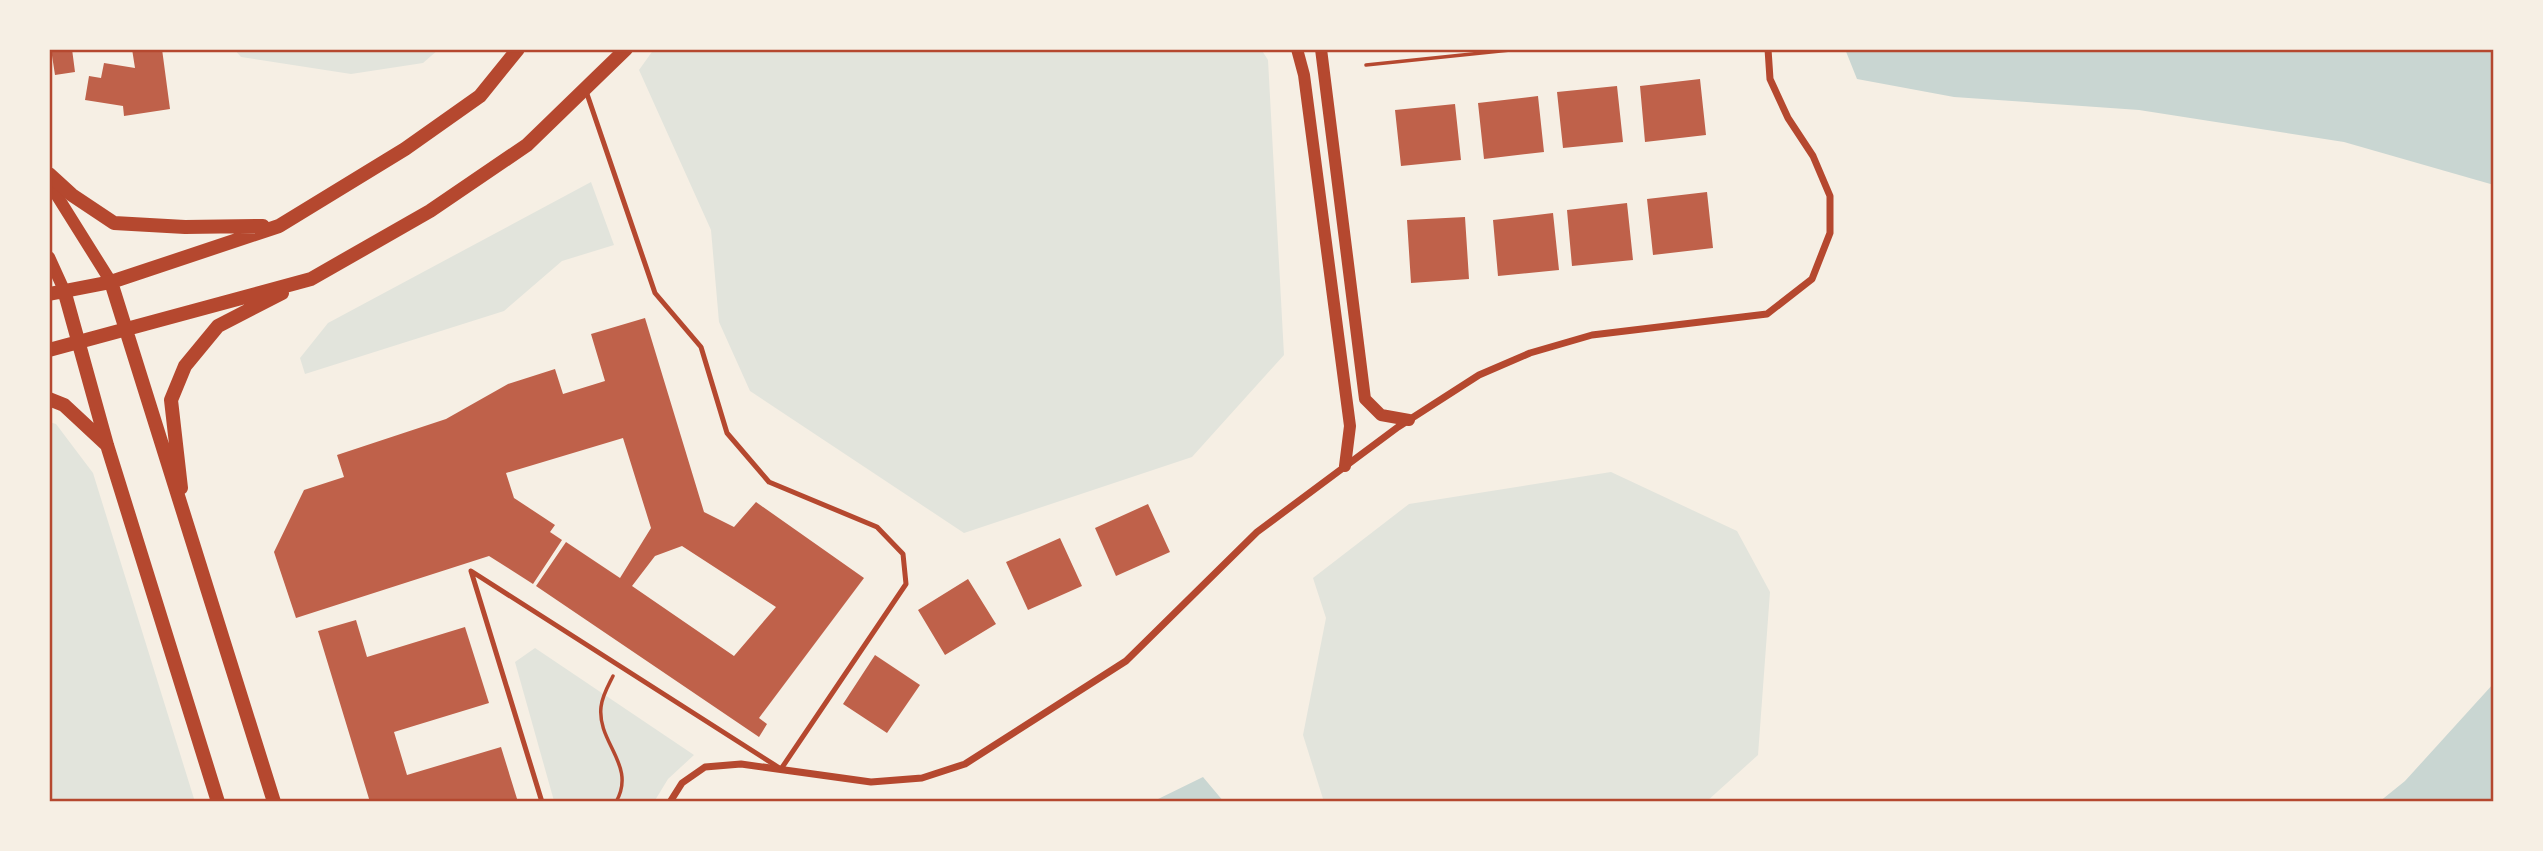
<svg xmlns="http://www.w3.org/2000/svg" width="2543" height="851" viewBox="0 0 2543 851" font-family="'PT Sans Narrow',sans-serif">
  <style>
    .green { fill: #e2e4dc }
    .water { fill: #c9d6d2 }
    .building { fill: #bf614a; fill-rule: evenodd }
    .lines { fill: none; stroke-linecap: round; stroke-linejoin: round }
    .path { stroke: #b5482f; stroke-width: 3.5 }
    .service { stroke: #b5482f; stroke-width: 5 }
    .minor { stroke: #b5482f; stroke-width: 7 }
    .tertiary { stroke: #b5482f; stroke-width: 12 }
    .secondary { stroke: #b5482f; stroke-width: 14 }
    .neatline { fill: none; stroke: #b5482f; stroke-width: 2.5 }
  </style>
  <rect width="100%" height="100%" fill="#f6efe4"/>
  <!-- green -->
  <path class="green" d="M234 49H439L423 63 351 74 241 57Z
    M654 49H1261L1268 60 1284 355 1192 457 964 533 750 391 719 322 711 230 639 70Z
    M591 182 614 245 562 261 504 311 305 374 300 358 328 323Z
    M49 422 56 424 93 473 195 802H49Z
    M1611 472 1737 531 1770 592 1758 755 1706 802H1324L1303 735 1326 618 1313 578 1409 504Z
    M535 648 694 755 668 779 654 802 554 801 515 662Z"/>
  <!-- water -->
  <path class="water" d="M1845 49H2494V185L2344 142 2139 110 1954 97 1857 79Z
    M2494 683V802H2379L2405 781Z
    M1203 777 1224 802H1152Z"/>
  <!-- building -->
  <path class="building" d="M51 49H72L75 72 55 75Z
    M132 49H162L170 109 124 116 123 106 85 100 89 76 101 78 104 63 135 68Z
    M1700 79 1706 135 1645 142 1640 86Z
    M1617 86 1623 142 1563 148 1557 92Z
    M1538 96 1544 152 1484 159 1478 103Z
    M1455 104 1461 160 1401 166 1395 110Z
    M1707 192 1713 248 1653 255 1647 199Z
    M1627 203 1633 260 1572 266 1567 210Z
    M1553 213 1559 270 1498 276 1493 220Z
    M1465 217 1469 279 1411 283 1407 220Z
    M645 318 704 512 734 527 756 502 864 578 759 718 767 724 759 737 536 586 566 542 620 578 651 528 623 438 506 473 514 498 555 525 550 532 562 540 533 584 489 556 296 618 274 552 304 490 344 477 337 455 446 419 508 384 555 369 563 394 605 381 591 334ZM682 546 776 607 734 656 632 586 655 556Z
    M1148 504 1170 552 1116 576 1095 528Z
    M1060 538 1082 586 1028 610 1006 562Z
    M968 579 996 624 945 655 918 610Z
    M356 620 367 657 465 627 489 703 394 732 407 775 501 747 518 802H370L318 631Z
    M875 655 920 685 887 733 843 704Z"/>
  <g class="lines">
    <!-- path -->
    <path class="path" d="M1366 65 1520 49
      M613 676C608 686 602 696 601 707 597 743 637 765 616 802"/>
    <!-- service -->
    <path class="service" d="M542 802 471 571 781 769 906 584 903 554 877 527 769 482 727 433 701 347 655 293 586 91"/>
    <!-- minor -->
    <path class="minor" d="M670 802 682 783 705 767 741 764 871 782 922 778 965 764 1126 661 1257 532 1398 427 1479 375 1530 353 1592 335 1767 314 1812 279 1830 233V196L1813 156 1788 118 1770 79 1768 49"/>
    <!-- tertiary -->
    <path class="tertiary" d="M1297 49 1304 75 1350 426 1345 466
      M1321 49 1365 399 1381 415 1409 420
      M49 183 111 282
      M49 257 64 290"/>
    <!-- secondary -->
    <path class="secondary" d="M49 174 72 195 114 223 185 227 263 226
      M111 282 274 802
      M64 290 107 445 218 802
      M49 294 111 282 279 226 405 149 480 96 518 49
      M49 350 311 279 430 211 527 145 626 49
      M49 399 64 405 107 445
      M181 488 171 400 185 366 218 326 282 293"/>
  </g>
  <!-- border -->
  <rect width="2543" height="851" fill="none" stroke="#f6efe4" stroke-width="102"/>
  <rect x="51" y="51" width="2441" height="749" class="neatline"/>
</svg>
